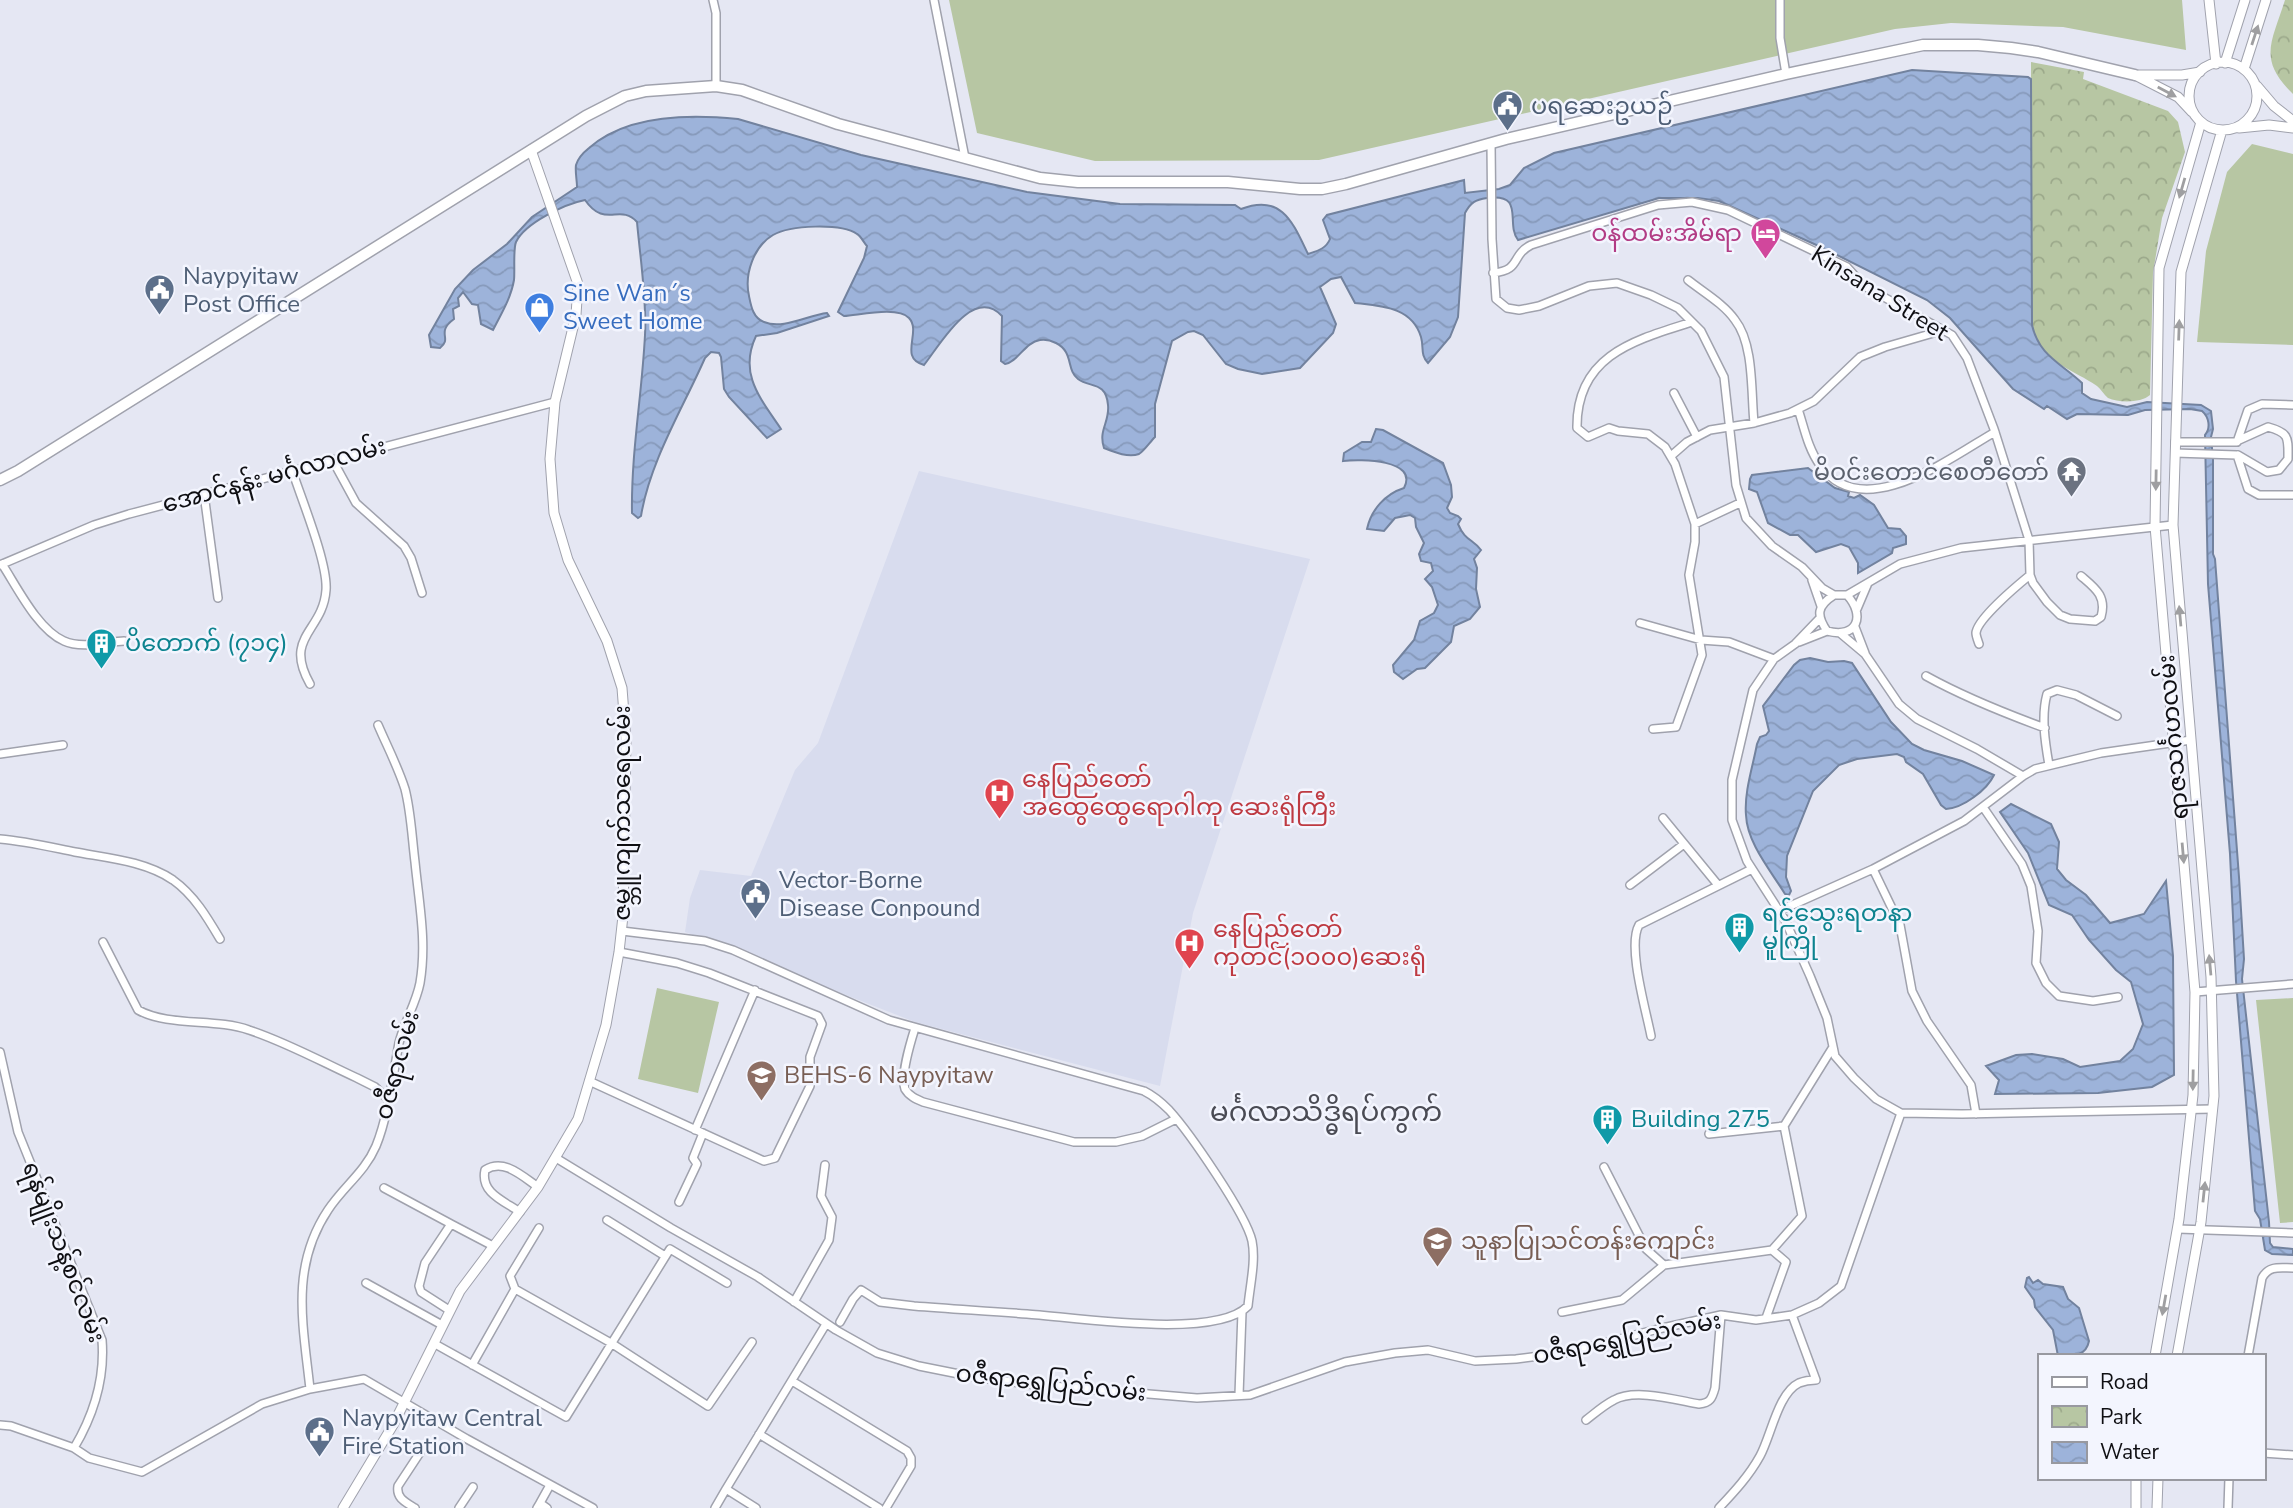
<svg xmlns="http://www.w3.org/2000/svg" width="2293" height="1508" viewBox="0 0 2293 1508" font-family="'Nunito Sans','Noto Sans Myanmar',sans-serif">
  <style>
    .built { fill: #d8dcee }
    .park { fill: url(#park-crowns) }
    .garden { fill: #b7c6a3 }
    .water { fill: url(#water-waves); stroke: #72829e; stroke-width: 2 }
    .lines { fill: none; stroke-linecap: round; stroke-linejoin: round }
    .minor-casing { stroke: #a0a2ad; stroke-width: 10 }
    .major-casing { stroke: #a0a2ad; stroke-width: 11 }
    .highway-casing { stroke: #a0a2ad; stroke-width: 13 }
    .minor { stroke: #fff; stroke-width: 7 }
    .major { stroke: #fff; stroke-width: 9 }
    .highway { stroke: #fff; stroke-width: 10 }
    .oneway { fill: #9f9fa1 }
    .labels { text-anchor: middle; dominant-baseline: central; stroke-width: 5; stroke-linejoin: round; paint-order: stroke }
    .service-label { font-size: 24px; fill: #4e5e75; stroke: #f3f5fe; text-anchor: start }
    .hotel-label { font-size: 24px; fill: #b23c85; stroke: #f3f5fe; text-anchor: end }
    .shop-label { font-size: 24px; fill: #366cbe; stroke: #f3f5fe; text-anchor: start }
    .street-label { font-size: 24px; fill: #0f0f13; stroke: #f3f5fe }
    .worship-label { font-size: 24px; fill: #5b616d; stroke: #f3f5fe; text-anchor: end }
    .culture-label { font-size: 24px; fill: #0d838f; stroke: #f3f5fe; text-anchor: start }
    .health-label { font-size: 24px; fill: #be3a42; stroke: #f3f5fe; text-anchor: start }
    .education-label { font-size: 24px; fill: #785e54; stroke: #f3f5fe; text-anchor: start }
    .quarter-label { font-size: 28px; fill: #4a4b54; stroke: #f3f5fe }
  </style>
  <defs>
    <pattern id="park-crowns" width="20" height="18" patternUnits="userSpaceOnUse" patternTransform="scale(1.75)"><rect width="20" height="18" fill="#b7c6a3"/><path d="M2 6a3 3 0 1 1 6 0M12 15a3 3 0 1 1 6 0" fill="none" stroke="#9ca98b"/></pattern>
    <pattern id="water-waves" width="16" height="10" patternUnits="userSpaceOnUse" patternTransform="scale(1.75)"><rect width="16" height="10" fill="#9db3da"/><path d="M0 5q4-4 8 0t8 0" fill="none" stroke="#8699ba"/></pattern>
  </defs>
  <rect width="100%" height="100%" fill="#e5e7f3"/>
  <!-- built -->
  <path class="built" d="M919 471 1310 559 1193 913 1160 1086 915 1022 685 932 690 898 700 870 751 876 795 770 818 743Z"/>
  <!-- park -->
  <path class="park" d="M2285 0H2293V94C2257 59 2272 42 2285 0Z
    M2031 62 2084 72 2083 79 2168 111 2178 122 2185 152 2162 218 2153 273 2150 395C2141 403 2119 403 2108 398 2104 395 2101 389 2097 386 2074 370 2047 364 2035 336 2029 324 2032 307 2031 293Z"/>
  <!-- garden -->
  <path class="garden" d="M949 0H2182L2186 50 2063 27 1951 23 1895 29 1319 160 1095 161 977 133Z
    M2252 144 2293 154V345L2197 342 2206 251 2227 172Z
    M657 988 719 1002 698 1093 638 1079Z
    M2293 998V1222L2280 1223 2256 1000Z"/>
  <!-- water -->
  <path class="water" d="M1912 70 2028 77 2031 79 2032 325C2039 356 2061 363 2082 383V393L2091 399 2127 407 2147 402 2201 405 2211 411 2213 429 2211 437 2213 459V554L2215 559 2239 877 2244 959 2242 979 2269 1222 2270 1243 2273 1247 2293 1249V1255L2272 1254 2265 1250 2260 1219 2255 1211 2236 981 2230 854 2208 584 2205 435C2211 428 2209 417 2202 411L2190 409 2145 410 2128 415 2077 414 2067 419 2047 406 2044 409 2013 389 1950 318 1927 300 1823 248 1719 201 1698 198H1659L1518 240C1505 223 1526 193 1487 198 1475 200 1471 202 1465 213L1458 317 1450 337 1428 363C1420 355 1424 347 1421 337 1412 307 1382 306 1355 303L1341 277 1331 279 1320 287 1336 324 1333 333 1300 368 1262 374 1238 369 1226 364 1203 335 1194 331 1188 332 1172 341 1155 404V437C1150 442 1144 451 1139 454 1128 458 1114 452 1104 448 1098 430 1110 422 1108 405 1106 381 1090 388 1078 379 1066 370 1074 352 1056 343 1050 340 1046 339 1040 340 1025 342 1018 362 1005 364L1001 361 1002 316C973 285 940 345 924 365 898 358 922 332 909 318 898 306 860 315 844 316L838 312 864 258 867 246C864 243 861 236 857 234 841 223 790 225 773 235 754 246 744 274 749 296 751 306 753 318 764 322 783 330 808 315 827 313L829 316 777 333 756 336C738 374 761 399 781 429L767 438 729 397 724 389 721 357 719 353 711 352 705 358C683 408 650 461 641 516L638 518 632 513C631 453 642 395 645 335 647 301 640 256 637 222 620 203 605 229 585 200 565 204 525 223 516 242 513 249 515 270 514 280 511 298 501 314 493 330L481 324 478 305 472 304 463 292 458 298 459 306 453 309 454 319C435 333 453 338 440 348L431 347 429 335 455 289 473 270 507 244 532 217 577 187C577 180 575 172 576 165 578 158 584 152 589 148 627 114 690 114 738 119L861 155 1027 192 1120 204 1235 205 1241 209C1282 193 1293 223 1308 254 1317 251 1326 249 1330 239L1323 220 1327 215 1464 180 1465 193 1499 189 1510 185 1524 168 1554 153Z
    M1376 429 1383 430 1443 463 1451 485 1452 497 1447 508 1450 513 1458 516 1461 519 1458 524C1465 541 1473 539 1481 550L1474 559 1477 568 1476 589 1480 607 1470 619 1454 626 1451 642 1425 668 1417 669 1403 679 1394 672 1393 665 1414 640 1420 621 1434 613 1438 605 1432 587 1425 579 1433 571 1431 563 1421 561 1419 554 1424 543 1416 527 1415 518 1410 515 1395 518 1384 531 1367 529C1371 510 1385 494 1404 488 1419 459 1360 459 1343 461L1344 453 1362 442H1371Z
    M1808 468 1835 488 1849 492 1848 496 1854 498 1860 495 1874 505 1888 528 1900 529 1906 536V544L1893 548 1892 553 1858 573V563L1849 547 1841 544 1816 552 1798 535H1790L1768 523 1757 492 1749 489 1750 479 1752 475Z
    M1810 658 1828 662 1844 661 1852 663 1891 722 1912 744 1924 750 1962 761 1994 775C1987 790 1963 808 1946 809L1941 805 1923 774 1906 762 1904 757 1897 754 1857 759 1839 765 1813 791 1787 856 1786 877 1791 891 1789 895 1785 894C1771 871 1747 843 1746 815 1744 792 1753 766 1757 744L1760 737 1766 735 1769 731 1763 706 1794 665 1800 660Z
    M2011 804 2051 824 2059 842 2057 869 2066 880 2086 895 2110 923 2144 914 2166 881 2173 956 2174 1075 2152 1087 2098 1093 1995 1094 1999 1080 1986 1066 2016 1055 2032 1054 2063 1059 2080 1067 2120 1061 2133 1049 2143 1024 2131 982 2116 970 2089 940 2072 915 2049 905 2028 853 2000 812Z
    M2029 1277 2033 1283 2038 1280 2043 1284 2063 1287 2068 1299 2079 1308 2089 1341C2086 1357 2072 1356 2058 1356L2053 1330 2035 1307 2034 1300 2025 1287 2027 1278Z"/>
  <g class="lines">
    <defs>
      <path id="minor" d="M713 0 716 13V86
        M934 0 965 158
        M1780 0V38L1786 74
        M1491 143 1492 239 1496 299 1507 308 1519 310 1539 306 1589 286 1617 283 1651 295 1678 308 1701 331 1724 377 1736 485 1746 518 1772 546 1802 567 1822 588 1834 595H1847C1866 616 1857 639 1827 631 1816 615 1817 606 1834 595
        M1493 273C1522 270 1510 256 1531 245L1658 205 1692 202 1728 210 1847 267 1864 286 1952 335 1967 358 1994 429 2029 540 2030 575 2033 583 2047 602 2060 615 2070 619 2095 621 2101 617C2107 596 2095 588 2081 576
        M1688 280C1703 292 1724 304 1735 320 1754 344 1751 392 1754 423
        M1674 393 1697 437
        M1798 409C1804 427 1808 449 1820 465 1862 525 1950 458 1995 432
        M2237 441 2268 427C2290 433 2288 438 2288 459L2279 470 2267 472 2238 455
        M2175 442H2237L2248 410 2262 404 2293 405
        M2175 453 2237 455 2248 489 2259 495H2293
        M1671 456 1687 442 1710 430 1754 423 1790 413 1814 401 1860 357 1885 347 1944 330
        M332 459 356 503 404 546 411 558 422 593
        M292 470C301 498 328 563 326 590 323 632 283 636 310 684
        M204 494 218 598
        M1695 524 1740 503
        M2 564C17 587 38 630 64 641 81 649 106 642 124 641
        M0 565 94 525 129 514 555 402
        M1812 580 1821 606
        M1847 595 1900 564 1961 548 2173 525
        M1857 609 1868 583
        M1820 618 1795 644 1774 659 1753 690 1732 780V820L1747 861 1785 920 1810 976 1827 1018 1835 1056 1854 1078 1876 1099 1901 1113
        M1640 623 1701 640 1729 642 1774 659
        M1855 627 1865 653
        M1840 633 1865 654 1899 704 1917 719 1977 749 2023 776
        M1799 642 1827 631
        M1979 644C1978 641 1976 636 1976 633 1977 619 2019 584 2030 575
        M1926 676C1964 697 2004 713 2045 728
        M1653 729 1676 727 1702 655 1689 575 1695 542V524L1675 464 1665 447 1648 434 1618 431 1609 428 1588 437 1577 428C1576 355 1635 340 1692 322
        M0 754 63 745
        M2049 765C2045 742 2041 716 2047 694L2057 690 2076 695 2117 716
        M1983 807 2022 864 2031 886 2038 931 2036 963 2046 983 2059 996 2093 1001 2118 997
        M1663 818 1718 885
        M0 839C25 841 50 847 75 852 107 858 145 861 173 880 194 895 207 917 220 939
        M1873 869 1900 925 1912 991 1927 1021 1971 1085 1976 1114
        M1630 885 1684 844
        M1779 911 1873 869 1964 821 2023 776 2035 769 2101 753 2191 740
        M622 931 705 941 733 950 889 1020 1144 1091C1154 1096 1161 1102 1169 1110 1189 1132 1246 1214 1252 1241 1256 1261 1250 1285 1248 1306 1216 1340 1073 1317 1027 1314 989 1311 951 1309 914 1306L880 1302 861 1290 853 1299 840 1322
        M103 942 138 1010C169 1027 215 1018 249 1030 286 1042 322 1062 357 1078L375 1087 388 1099
        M2195 992 2293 984
        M915 1028C911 1041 900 1075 905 1089 909 1096 916 1099 923 1102L1074 1142H1116L1142 1136 1176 1119
        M1651 1036C1646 1010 1627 946 1639 925L1752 869
        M0 1052 18 1132 102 1340C105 1378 93 1416 74 1448
        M589 1081 764 1161 775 1158 810 1086V1057L822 1024 818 1016 709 973 677 963 619 952
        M695 1130 755 990
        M1709 1134 1784 1126
        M556 1158 671 1228 758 1277 836 1330 877 1353 919 1366 974 1377 1028 1384 1197 1398 1250 1395 1345 1362 1395 1353 1428 1350 1475 1361 1516 1359 1570 1352 1658 1329 1721 1315 1756 1320 1792 1315 1819 1303 1841 1286 1901 1113 1962 1114 2213 1109
        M1604 1167 1646 1249 1664 1265 1772 1250 1786 1262 1766 1318
        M384 1188 451 1224 425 1263 419 1286 421 1292 449 1310
        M679 1202 697 1164 693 1158 703 1133
        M520 1212C504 1201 480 1193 485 1170 504 1158 522 1176 538 1187
        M607 1220 665 1256
        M451 1224 493 1246
        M2178 1229 2293 1233
        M1772 1250 1802 1216 1784 1126 1833 1047
        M366 1283 442 1325
        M515 1289 611 1343 708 1406 752 1342
        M794 1302 829 1240 832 1217 821 1196 825 1165
        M1562 1312 1622 1300 1664 1265
        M435 1344 566 1417 670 1249 727 1283
        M2248 1356 2262 1278C2269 1265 2280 1268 2293 1268
        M472 1365 515 1289 510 1276 539 1228
        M792 1381 907 1451 911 1458V1466L886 1508
        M310 1389C303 1324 290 1267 328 1210 343 1187 365 1172 376 1146 388 1117 393 1075 399 1043 404 1022 416 1004 420 983 427 942 419 903 415 862 412 838 411 812 405 789 398 767 387 746 378 725
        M1239 1395 1242 1312
        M1586 1420C1595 1413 1604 1405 1614 1400 1635 1388 1676 1400 1699 1404 1710 1403 1712 1399 1715 1388L1721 1315
        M0 1425 11 1426 74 1448 89 1458 142 1472 262 1404 310 1389 364 1379 467 1439 593 1508
        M759 1434 879 1508
        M2263 1453 2293 1455
        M726 1489 826 1324
        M540 1503 550 1485
        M415 1508C405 1502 396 1498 398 1486L423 1448
        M459 1508 473 1487
        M537 1508 540 1503 547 1508
        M715 1508 726 1489 756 1508
        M1719 1508C1734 1492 1749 1476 1760 1456 1771 1436 1778 1393 1799 1383 1804 1381 1810 1380 1816 1380L1792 1315
        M2228 1508 2229 1478"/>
      <path id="major" d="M2209 0 2216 64
        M2189 96a34 34 0 1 1 68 0a34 34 0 1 1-68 0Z
        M2225 63 2245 0
        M2244 69 2266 0
        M2135 75 2178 97 2192 112
        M2139 75H2182L2200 72
        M2257 86 2274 106 2293 121
        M2239 128 2269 125 2293 128
        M2155 1356 2179 1219 2193 1095 2195 992 2155 526 2159 268 2201 122
        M2177 1356 2201 1222 2214 1096 2211 977 2173 525 2181 272 2222 130
        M343 1508 393 1425 460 1291 538 1187 578 1119 606 1025 619 952 623 916 626 740 622 688 607 641 568 560 554 513 550 459 555 402 576 315 578 284 531 150
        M2136 1508V1478
        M2157 1508 2158 1478"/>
      <path id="highway" d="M0 480 18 471 586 116 625 96 646 91 716 86 742 90 838 124 1040 178 1078 182H1228L1300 189H1322L1346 184 1506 139 1786 74 1923 45H1978L2011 48 2038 52 2135 75"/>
    </defs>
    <!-- minor casing -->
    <use href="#minor" class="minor-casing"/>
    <!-- major casing -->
    <use href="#major" class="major-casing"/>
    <!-- highway casing -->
    <use href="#highway" class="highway-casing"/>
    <!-- minor -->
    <use href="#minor" class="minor"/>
    <!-- major -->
    <use href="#major" class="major"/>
    <!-- highway -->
    <use href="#highway" class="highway"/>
  </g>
  <!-- one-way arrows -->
  <defs><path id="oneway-solid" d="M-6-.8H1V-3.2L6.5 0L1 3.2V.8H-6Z" transform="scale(1.75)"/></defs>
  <g class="oneway">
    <use href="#oneway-solid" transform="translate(2255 35) rotate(-72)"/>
    <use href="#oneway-solid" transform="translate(2167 92) rotate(28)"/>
    <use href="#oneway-solid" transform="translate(2182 188) rotate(106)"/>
    <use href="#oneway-solid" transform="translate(2179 330) rotate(-88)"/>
    <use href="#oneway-solid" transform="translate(2156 480) rotate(91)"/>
    <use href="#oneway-solid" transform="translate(2180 616) rotate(-95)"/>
    <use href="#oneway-solid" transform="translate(2183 853) rotate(85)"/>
    <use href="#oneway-solid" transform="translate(2210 965) rotate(-95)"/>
    <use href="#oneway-solid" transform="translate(2193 1080) rotate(91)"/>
    <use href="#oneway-solid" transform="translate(2204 1192) rotate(-84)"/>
    <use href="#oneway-solid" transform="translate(2164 1305) rotate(100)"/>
  </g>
  <!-- icons -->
  <defs>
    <symbol id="civic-pin" viewBox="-11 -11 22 30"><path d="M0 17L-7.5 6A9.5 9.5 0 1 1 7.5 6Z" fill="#5c6f8a" stroke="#f3f5fe"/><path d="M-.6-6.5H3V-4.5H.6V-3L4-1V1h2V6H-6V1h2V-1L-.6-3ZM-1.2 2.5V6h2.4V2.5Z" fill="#fff"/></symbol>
    <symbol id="hotel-pin" viewBox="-11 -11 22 30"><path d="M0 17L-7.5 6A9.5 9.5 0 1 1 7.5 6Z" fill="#d1479c" stroke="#f3f5fe"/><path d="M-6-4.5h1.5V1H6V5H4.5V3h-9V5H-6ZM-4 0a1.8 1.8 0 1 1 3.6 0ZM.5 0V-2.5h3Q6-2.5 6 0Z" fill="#fff"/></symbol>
    <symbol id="shop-pin" viewBox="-11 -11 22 30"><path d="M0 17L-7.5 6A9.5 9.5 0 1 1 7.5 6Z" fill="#3f7fe0" stroke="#f3f5fe"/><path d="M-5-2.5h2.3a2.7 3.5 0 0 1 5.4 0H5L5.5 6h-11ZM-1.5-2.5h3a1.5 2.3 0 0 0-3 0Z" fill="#fff"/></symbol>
    <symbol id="temple-pin" viewBox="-11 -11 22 30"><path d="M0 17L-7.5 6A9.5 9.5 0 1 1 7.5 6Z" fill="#6b7280" stroke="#f3f5fe"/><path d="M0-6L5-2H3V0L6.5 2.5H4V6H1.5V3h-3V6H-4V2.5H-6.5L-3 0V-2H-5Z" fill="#fff"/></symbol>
    <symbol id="building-pin" viewBox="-11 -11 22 30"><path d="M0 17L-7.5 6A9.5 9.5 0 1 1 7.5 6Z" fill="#0f9aa8" stroke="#f3f5fe"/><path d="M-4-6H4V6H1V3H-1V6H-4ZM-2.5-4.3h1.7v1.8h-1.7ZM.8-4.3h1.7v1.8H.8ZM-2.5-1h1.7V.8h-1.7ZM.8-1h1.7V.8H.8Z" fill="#fff"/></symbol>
    <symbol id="hospital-pin" viewBox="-11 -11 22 30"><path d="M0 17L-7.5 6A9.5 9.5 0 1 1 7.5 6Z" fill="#e0444e" stroke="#f3f5fe"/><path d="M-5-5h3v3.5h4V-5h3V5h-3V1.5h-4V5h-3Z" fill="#fff"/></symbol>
    <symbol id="school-pin" viewBox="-11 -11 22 30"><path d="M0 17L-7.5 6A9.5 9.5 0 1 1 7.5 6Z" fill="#8d6e63" stroke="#f3f5fe"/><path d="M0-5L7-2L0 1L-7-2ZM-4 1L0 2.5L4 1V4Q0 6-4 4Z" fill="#fff"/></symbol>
  </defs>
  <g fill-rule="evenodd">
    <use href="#civic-pin" x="1490" y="88" width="35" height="47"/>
    <use href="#hotel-pin" x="1748" y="216" width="35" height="47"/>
    <use href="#civic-pin" x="142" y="272" width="35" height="47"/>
    <use href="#shop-pin" x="522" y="290" width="35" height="47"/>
    <use href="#temple-pin" x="2054" y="454" width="35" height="47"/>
    <use href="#building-pin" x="84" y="626" width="35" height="47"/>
    <use href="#hospital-pin" x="982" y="776" width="35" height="47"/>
    <use href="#civic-pin" x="738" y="876" width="35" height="47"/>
    <use href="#building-pin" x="1722" y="910" width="35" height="47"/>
    <use href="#hospital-pin" x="1172" y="926" width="35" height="47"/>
    <use href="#school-pin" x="744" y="1058" width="35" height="47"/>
    <use href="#building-pin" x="1590" y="1102" width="35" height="47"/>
    <use href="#school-pin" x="1420" y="1224" width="35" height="47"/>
    <use href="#civic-pin" x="302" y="1414" width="35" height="47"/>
  </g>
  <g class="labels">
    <!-- service labels -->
    <g class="service-label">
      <text x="1531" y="106">ပရဆေးဥယဉ်</text>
      <text x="183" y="276">Naypyitaw<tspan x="183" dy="28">Post Office</tspan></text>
      <text x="779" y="880">Vector-Borne<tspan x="779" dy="28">Disease Conpound</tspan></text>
      <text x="342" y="1418">Naypyitaw Central<tspan x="342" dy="28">Fire Station</tspan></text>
    </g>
    <!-- hotel labels -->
    <g class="hotel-label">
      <text x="1742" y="233">ဝန်ထမ်းအိမ်ရာ</text>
    </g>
    <!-- shop labels -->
    <g class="shop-label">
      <text x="563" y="293">Sine Wan´s<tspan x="563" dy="28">Sweet Home</tspan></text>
    </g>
    <!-- street labels -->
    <g class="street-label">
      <text transform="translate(1880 293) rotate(32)">Kinsana Street</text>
      <text transform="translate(274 475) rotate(-15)">အောင်နန်း မင်္ဂလာလမ်း</text>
      <text transform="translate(2173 737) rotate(-95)">ရာဇသင်္ဂဟလမ်း</text>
      <text transform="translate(622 813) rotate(-90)">ဇမ္ဘူကျက်သရေလမ်း</text>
      <text transform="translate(397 1065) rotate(-75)">ဝဇီရာလမ်း</text>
      <text transform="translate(64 1252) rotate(69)">ရန်မျိုးသန့်စင်လမ်း</text>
      <text transform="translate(1627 1338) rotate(-11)">ဝဇီရာရွှေပြည်လမ်း</text>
      <text transform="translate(1051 1383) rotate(6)">ဝဇီရာရွှေပြည်လမ်း</text>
    </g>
    <!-- worship labels -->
    <g class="worship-label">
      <text x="2049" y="472">မိဝင်းတောင်စေတီတော်</text>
    </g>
    <!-- culture labels -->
    <g class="culture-label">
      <text x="125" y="643">ပိတောက် (၇၁၄)</text>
      <text x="1762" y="913">ရင်သွေးရတနာ<tspan x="1762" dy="28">မူကြို</tspan></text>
      <text x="1631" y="1119">Building 275</text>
    </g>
    <!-- health labels -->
    <g class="health-label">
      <text x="1022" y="779">နေပြည်တော်<tspan x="1022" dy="28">အထွေထွေရောဂါကု ဆေးရုံကြီး</tspan></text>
      <text x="1213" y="929">နေပြည်တော်<tspan x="1213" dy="28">ကုတင်(၁၀၀၀)ဆေးရုံ</tspan></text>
    </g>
    <!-- education labels -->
    <g class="education-label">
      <text x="784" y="1075">BEHS-6 Naypyitaw</text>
      <text x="1461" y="1241">သူနာပြုသင်တန်းကျောင်း</text>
    </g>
    <!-- quarter labels -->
    <g class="quarter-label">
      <text x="1326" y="1112">မင်္ဂလာသိဒ္ဓိရပ်ကွက်</text>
    </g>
  </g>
  <!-- legend -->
  <rect x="2038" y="1354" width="228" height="126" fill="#f3f5fe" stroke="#9899a0" stroke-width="2"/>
  <rect x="2052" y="1377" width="35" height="10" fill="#ffffff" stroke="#9899a0" stroke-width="2"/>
  <text x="2100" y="1389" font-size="21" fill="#0f0f13">Road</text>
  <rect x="2052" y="1406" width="35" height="21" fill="url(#park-crowns)" stroke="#9899a0" stroke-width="2"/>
  <text x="2100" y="1424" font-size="21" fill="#0f0f13">Park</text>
  <rect x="2052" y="1442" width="35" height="21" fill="url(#water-waves)" stroke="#9899a0" stroke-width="2"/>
  <text x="2100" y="1459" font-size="21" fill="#0f0f13">Water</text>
</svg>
